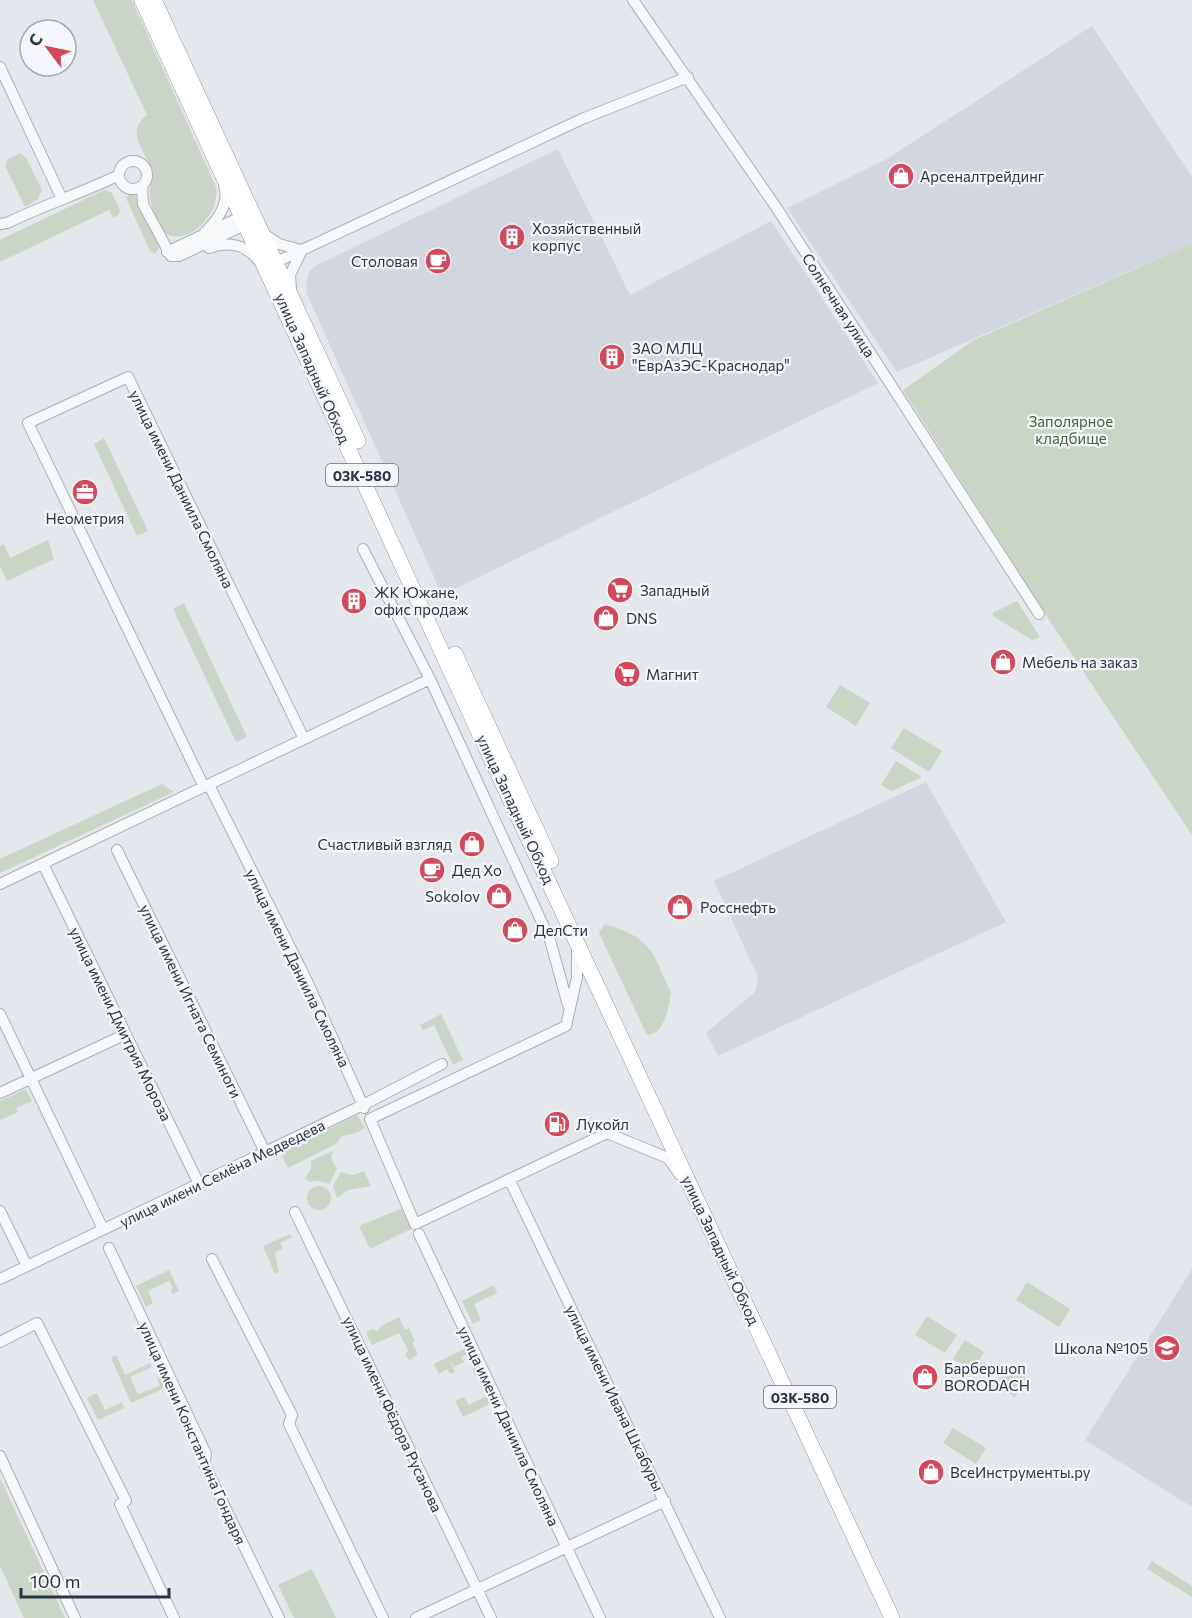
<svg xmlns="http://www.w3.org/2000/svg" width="1192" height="1618" viewBox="0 0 1192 1618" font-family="Commissioner,sans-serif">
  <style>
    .built { fill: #d2d6de }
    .green { fill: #c9d6c5 }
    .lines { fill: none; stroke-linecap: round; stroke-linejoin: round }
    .minor-casing { stroke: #a9aeb7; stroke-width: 12 }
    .highway-casing { stroke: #8b94a3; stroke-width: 16 }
    .minor { stroke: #f7f8fa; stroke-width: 10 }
    .highway { stroke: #fff; stroke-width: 15 }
    .labels { text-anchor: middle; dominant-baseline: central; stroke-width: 4.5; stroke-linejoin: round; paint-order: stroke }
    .shield { fill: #f4f6f9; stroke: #676e7b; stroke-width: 1.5 }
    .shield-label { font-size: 14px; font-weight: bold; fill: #2b3445 }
    .poi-label { font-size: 15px; fill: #2b3445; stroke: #f4f6f9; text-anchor: start }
    .street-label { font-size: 15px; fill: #2b3445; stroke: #f4f6f9 }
    .park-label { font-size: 15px; fill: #3f6138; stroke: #f4f6f9 }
  </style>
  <rect width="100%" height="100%" fill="#e4e7ec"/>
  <!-- built -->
  <path class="built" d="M1092 26 1192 177V244L897 372 787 208 885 160Z
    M558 149 630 295 771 221 878 383 442 595 307 294 306 283 309 272 317 265Z
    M926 782 1006 922 718 1056 706 1033 755 992 758 977 714 881Z
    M1192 1269V1507L1085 1440Z"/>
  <!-- green -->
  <path class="green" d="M93 0H132L216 187C221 211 191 246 166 234 156 222 149 204 150 189 150 183 153 177 151 170 146 150 124 133 147 115Z
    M20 153 26 158 42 190 38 199 25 207 5 166 8 159Z
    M104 190 112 193 120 210 118 215 113 218 109 210 0 262V240Z
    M130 192 134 194 160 246 155 254 150 251 126 198Z
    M1192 244V835L1053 626 903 390 974 340Z
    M104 438 148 531 137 536 94 444Z
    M48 540 54 559 7 581 0 566V546L4 544 10 558Z
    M1017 601 1040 637 1032 640 993 616V613Z
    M184 603 247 737 236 742 173 609Z
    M840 685 870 703 856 726 826 707Z
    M904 728 942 751 929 772 891 748Z
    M896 761 922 777 892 791 881 785Z
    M162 784 174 792 0 873V859Z
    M605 924C653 939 651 950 671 992 669 1007 665 1034 647 1035L599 933Z
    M441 1014 463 1060 453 1065 434 1025 423 1030 420 1025Z
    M26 1089 32 1101 16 1108 18 1112 0 1120V1101Z
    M357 1115 365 1128 356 1133 342 1136 336 1144 288 1168 281 1153Z
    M333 1151 331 1158 337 1169 329 1184 320 1181 310 1182 305 1178 311 1169V1161Z
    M364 1171 371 1186 348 1190 337 1198 333 1186 341 1172 353 1175Z
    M307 1198a12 12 0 1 1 24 0a12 12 0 1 1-24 0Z
    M403 1208 413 1228 370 1249 359 1226Z
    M290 1234 292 1237 280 1243 283 1249 275 1252 279 1272 275 1274 263 1246Z
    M169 1270 179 1291 172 1294 171 1290 173 1288 169 1281 148 1291 153 1303 146 1307 136 1286Z
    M1027 1282 1070 1309 1059 1327 1016 1300Z
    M494 1285 497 1293 474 1304 481 1320 473 1324 462 1301Z
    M927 1316 957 1335 945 1353 915 1335Z
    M399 1317 405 1330 409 1328 415 1341 412 1343 418 1354 410 1360 405 1355 408 1350 399 1333 372 1345 366 1332 373 1329 377 1331 381 1326Z
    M965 1340 984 1352 973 1371 953 1359Z
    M470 1346 483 1380 480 1381 478 1375 475 1376 468 1354 461 1357 464 1362 454 1367 449 1359 455 1372 450 1374 447 1369 439 1374 434 1364Z
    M116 1355 125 1375 150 1363 152 1367 130 1377 138 1394 160 1386 157 1378 161 1376 167 1387 131 1403 111 1358Z
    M1008 1367 1026 1378 1015 1397 996 1385Z
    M97 1393 105 1410 122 1402 124 1408 98 1420 87 1398Z
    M490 1394 494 1402 463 1417 455 1401 464 1397 469 1405Z
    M953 1428 986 1448 976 1464 943 1443Z
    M0 1478 65 1618H24L0 1566Z
    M1152 1561 1192 1586V1597L1147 1569Z
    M312 1569 336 1618H294L278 1585Z"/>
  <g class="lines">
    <defs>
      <path id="minor" d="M633 0 776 207 1039 614
        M0 67 62 199
        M119 175a14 14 0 1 1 28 0a14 14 0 1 1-28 0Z
        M142 186 143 204 171 256H179L251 222
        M0 224 7 223C44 205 82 193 119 175
        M205 232C217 221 230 203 224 186
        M264 234 279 244 301 250
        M209 248C227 241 246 244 259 261
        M167 252 247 214
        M270 265 582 119 688 77
        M291 289 290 275 302 250
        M363 549 430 679 550 940 568 1005
        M209 785 307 981 364 1108
        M204 787 28 423 128 377 304 739
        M117 850 265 1152
        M43 864 199 1184
        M0 884 430 679
        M577 950V977L566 1026 370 1119 415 1224 607 1133 668 1158 680 1175
        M0 1014 103 1229
        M0 1093 126 1034
        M509 1179 720 1618
        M0 1211 27 1266
        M295 1212 491 1618
        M419 1234 600 1618
        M109 1248 206 1454 204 1464 279 1618
        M212 1259 292 1415 289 1424 383 1618
        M0 1279 363 1105 442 1064
        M0 1342 37 1323 126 1501
        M0 1456 75 1618
        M120 1504 174 1618
        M416 1618 665 1501"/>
      <path id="highway" d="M142 0 480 735 892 1618
        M154 0 358 441
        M455 654 551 861"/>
    </defs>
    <!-- minor casing -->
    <use href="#minor" class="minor-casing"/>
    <!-- highway casing -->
    <use href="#highway" class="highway-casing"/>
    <!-- minor -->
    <use href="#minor" class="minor"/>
    <!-- highway -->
    <use href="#highway" class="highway"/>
  </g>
  <!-- icons -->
  <defs>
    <symbol id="shop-disc" viewBox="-11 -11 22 22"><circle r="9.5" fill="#d1495b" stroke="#f4f6f9"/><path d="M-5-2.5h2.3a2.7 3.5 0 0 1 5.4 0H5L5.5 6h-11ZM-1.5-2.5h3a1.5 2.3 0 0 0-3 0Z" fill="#fff"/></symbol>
    <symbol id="building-disc" viewBox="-11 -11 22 22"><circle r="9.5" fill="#d1495b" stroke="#f4f6f9"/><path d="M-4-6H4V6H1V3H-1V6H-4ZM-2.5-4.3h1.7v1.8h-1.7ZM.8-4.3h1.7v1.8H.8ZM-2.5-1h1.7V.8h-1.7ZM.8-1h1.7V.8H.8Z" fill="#fff"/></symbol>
    <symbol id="cafe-disc" viewBox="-11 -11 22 22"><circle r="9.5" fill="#d1495b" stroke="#f4f6f9"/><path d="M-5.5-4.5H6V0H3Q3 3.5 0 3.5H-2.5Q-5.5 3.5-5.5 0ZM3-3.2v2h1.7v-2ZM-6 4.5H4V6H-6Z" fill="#fff"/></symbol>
    <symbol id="office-disc" viewBox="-11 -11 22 22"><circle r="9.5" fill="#d1495b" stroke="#f4f6f9"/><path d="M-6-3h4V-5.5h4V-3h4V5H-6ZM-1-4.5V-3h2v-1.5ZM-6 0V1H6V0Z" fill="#fff"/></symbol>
    <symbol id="supermarket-disc" viewBox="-11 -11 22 22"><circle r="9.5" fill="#d1495b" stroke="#f4f6f9"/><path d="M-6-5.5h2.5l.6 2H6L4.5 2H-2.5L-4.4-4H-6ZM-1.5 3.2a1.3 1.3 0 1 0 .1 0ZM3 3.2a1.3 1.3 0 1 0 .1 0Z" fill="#fff"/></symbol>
    <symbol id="fuel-disc" viewBox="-11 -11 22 22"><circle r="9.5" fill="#d1495b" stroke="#f4f6f9"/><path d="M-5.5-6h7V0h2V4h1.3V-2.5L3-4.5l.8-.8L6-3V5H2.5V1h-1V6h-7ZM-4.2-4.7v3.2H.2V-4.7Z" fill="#fff"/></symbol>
    <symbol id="school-disc" viewBox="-11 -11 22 22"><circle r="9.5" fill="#d1495b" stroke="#f4f6f9"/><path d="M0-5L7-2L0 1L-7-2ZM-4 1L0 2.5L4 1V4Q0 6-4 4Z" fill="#fff"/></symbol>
  </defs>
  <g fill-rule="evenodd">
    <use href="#shop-disc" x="886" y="161" width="30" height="30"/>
    <use href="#building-disc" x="497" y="222" width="30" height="30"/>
    <use href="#cafe-disc" x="423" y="246" width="30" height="30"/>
    <use href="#building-disc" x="597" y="342" width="30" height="30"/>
    <use href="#office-disc" x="70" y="477" width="30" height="30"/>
    <use href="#supermarket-disc" x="605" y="575" width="30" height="30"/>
    <use href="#building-disc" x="339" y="586" width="30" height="30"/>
    <use href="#shop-disc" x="591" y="603" width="30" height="30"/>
    <use href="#shop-disc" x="988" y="647" width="30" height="30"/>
    <use href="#supermarket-disc" x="612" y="659" width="30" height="30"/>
    <use href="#shop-disc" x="457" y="829" width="30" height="30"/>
    <use href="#cafe-disc" x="417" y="855" width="30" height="30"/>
    <use href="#shop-disc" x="484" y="881" width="30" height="30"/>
    <use href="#shop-disc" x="665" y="892" width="30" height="30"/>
    <use href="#shop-disc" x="500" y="915" width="30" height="30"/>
    <use href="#fuel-disc" x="542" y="1109" width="30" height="30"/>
    <use href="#school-disc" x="1152" y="1333" width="30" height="30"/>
    <use href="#shop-disc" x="910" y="1362" width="30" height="30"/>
    <use href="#shop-disc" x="916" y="1457" width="30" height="30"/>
  </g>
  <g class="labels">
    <!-- shield labels -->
    <g class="shield">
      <rect x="326" y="464" width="72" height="22" rx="4.5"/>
      <rect x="764" y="1386" width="72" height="22" rx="4.5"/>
    </g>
    <g class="shield-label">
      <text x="362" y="475">03К-580</text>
      <text x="800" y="1397">03К-580</text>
    </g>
    <!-- poi labels -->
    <g class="poi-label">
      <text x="920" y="176">Арсеналтрейдинг</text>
      <text x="532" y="228">Хозяйственный<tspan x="532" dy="17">корпус</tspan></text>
      <text x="418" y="261" text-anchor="end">Столовая</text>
      <text x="632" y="348">ЗАО МЛЦ<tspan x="632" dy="17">"ЕврАзЭС-Краснодар"</tspan></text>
      <text x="85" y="518" text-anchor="middle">Неометрия</text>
      <text x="640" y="590">Западный</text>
      <text x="374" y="592">ЖК Южане,<tspan x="374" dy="17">офис продаж</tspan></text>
      <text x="626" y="618">DNS</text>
      <text x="1022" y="662">Мебель на заказ</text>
      <text x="646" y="674">Магнит</text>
      <text x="452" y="844" text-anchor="end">Счастливый взгляд</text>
      <text x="452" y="870">Дед Хо</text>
      <text x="480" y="896" text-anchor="end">Sokolov</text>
      <text x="700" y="907">Росснефть</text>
      <text x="534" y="930">ДелСти</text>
      <text x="576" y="1124">Лукойл</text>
      <text x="1148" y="1348" text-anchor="end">Школа №105</text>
      <text x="944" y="1368">Барбершоп<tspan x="944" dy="17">BORODACH</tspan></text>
      <text x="950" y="1472">ВсеИнструменты.ру</text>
    </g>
    <!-- street labels -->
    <g class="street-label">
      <text transform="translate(839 305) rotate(57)">Солнечная улица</text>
      <text transform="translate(313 368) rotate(66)">улица Западный Обход</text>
      <text transform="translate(182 489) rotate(64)">улица имени Даниила Смоляна</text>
      <text transform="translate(516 809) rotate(65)">улица Западный Обход</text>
      <text transform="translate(298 968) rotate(64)">улица имени Даниила Смоляна</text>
      <text transform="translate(191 1001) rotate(64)">улица имени Игната Семиноги</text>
      <text transform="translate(121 1024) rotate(64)">улица имени Дмитрия Мороза</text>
      <text transform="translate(222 1173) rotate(-26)">улица имени Семёна Медведева</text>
      <text transform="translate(721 1250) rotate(65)">улица Западный Обход</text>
      <text transform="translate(615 1398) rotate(64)">улица имени Ивана Шкабуры</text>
      <text transform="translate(393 1414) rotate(65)">улица имени Фёдора Русанова</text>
      <text transform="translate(509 1426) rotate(65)">улица имени Даниила Смоляна</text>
      <text transform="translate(193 1433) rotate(66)">улица имени Константина Гондаря</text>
    </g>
    <!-- park labels -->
    <g class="park-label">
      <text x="1071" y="421">Заполярное<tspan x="1071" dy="17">кладбище</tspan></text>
    </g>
  </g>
  <!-- north arrow -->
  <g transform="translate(48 48) rotate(302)"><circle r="28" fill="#f4f6f9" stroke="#a4a8b1" stroke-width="1.5"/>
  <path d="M0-4.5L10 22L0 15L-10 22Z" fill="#d1495b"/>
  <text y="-9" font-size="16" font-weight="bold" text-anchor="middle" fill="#2b3445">С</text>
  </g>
  <!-- scale -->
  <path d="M21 1588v9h148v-9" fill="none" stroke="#2b3445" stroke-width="3"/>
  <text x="30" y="1588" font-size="18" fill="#2b3445" stroke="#f4f6f9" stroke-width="4.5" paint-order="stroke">100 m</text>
</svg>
